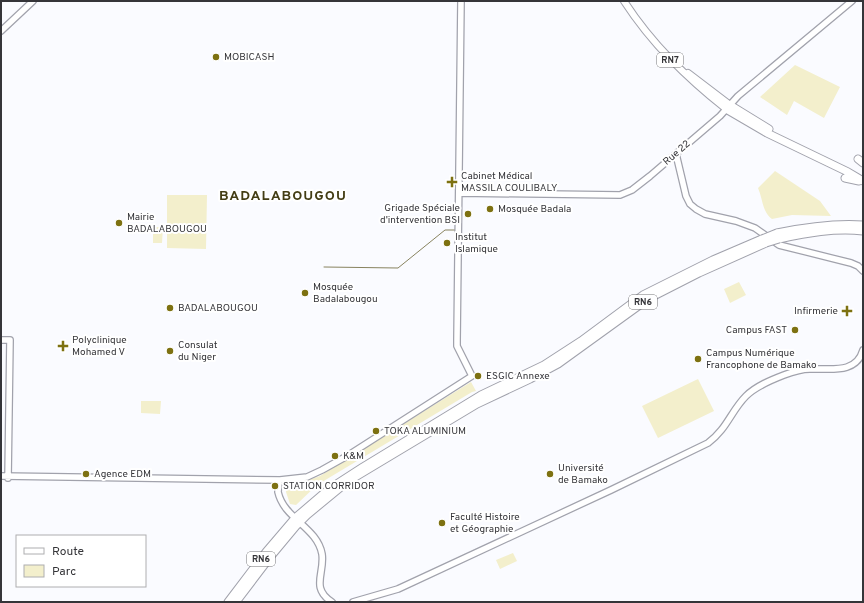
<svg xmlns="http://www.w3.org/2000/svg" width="864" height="603" viewBox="0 0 864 603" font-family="Overpass,sans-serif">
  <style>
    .green { fill: #f3efcc }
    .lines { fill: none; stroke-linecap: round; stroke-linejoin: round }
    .stream { stroke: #88835f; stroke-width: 1 }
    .secondary-casing { stroke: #a1a2ac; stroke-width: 8 }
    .primary-casing { stroke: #a1a2ac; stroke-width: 8 }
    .highway-casing { stroke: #a1a2ac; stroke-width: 9 }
    .secondary { stroke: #fff; stroke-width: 5.5 }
    .primary { stroke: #fff; stroke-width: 6 }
    .highway { stroke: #fff; stroke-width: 7 }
    .highway-bridge-casing { stroke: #a1a2ac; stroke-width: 9; stroke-linecap: butt }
    .highway-bridge { stroke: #fff; stroke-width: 7 }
    .poi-dot { fill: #7d7111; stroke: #fff; stroke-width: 1.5 }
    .labels { text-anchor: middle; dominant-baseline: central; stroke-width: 4; stroke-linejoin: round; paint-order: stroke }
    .shield { fill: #fff; stroke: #727274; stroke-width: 1 }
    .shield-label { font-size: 9px; font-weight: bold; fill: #353539 }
    .poi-label { font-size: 10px; fill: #353539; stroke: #fff; text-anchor: start }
    .street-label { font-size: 10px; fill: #353539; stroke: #fff }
    .district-label { font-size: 14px; font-weight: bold; letter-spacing: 1px; fill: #433d14; stroke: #fff }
  </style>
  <rect width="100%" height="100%" fill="#fafbff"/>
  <!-- green -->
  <path class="green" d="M795 65 840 87 824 118 794 101 787 115 760 97Z
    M775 171 820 201 831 216 792 215 772 219C762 212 763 199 758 188Z
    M167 195H207L206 249 167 248Z
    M153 227H163L162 243H153Z
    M739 282 746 295 730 303 724 289Z
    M698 379 714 411 658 438 642 406Z
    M471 382 476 391 472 392 317 485 296 505 290 504 286 492V487L290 484 300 483 320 476Z
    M141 401H161L160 414 141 413Z
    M513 553 517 561 500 569 496 560Z"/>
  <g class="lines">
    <!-- stream -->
    <path class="stream" d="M324 267 398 268 445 230H455
      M455 283V258"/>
    <defs>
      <path id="secondary" d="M1 31 33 1
        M676 154 686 196 690 204 696 209 705 214 736 221 755 228 779 245 851 263 858 266 863 271
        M459 193 620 195 632 190 650 176 720 116 738 96 852 1
        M1 340H10L8 478
        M1 476 280 480 307 477 322 470 347 456 472 376 457 346V340L461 1
        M280 480C279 483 278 488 278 492 284 519 317 527 322 554 325 573 310 588 332 602
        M353 602 398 589 611 490 708 443C727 429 731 411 746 396 756 386 771 380 784 375 792 372 802 369 810 369 829 368 856 375 863 350"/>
      <path id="primary" d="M624 1C652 44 686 77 726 109
        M688 73 730 105"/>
      <path id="highway" d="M730 105 769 129
        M726 109 767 133 848 172 863 181
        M858 159 863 163
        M845 178 859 181
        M777 233C806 227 834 223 863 225
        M779 239C807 233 834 228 863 231
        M228 602 266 552 295 518 329 489 363 467 481 395 544 365 581 341 643 295 713 260 762 239
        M236 602 271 556 296 526 307 515 347 482 477 404 530 379 558 364 648 299 699 273 766 243"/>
    </defs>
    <!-- secondary casing -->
    <use href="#secondary" class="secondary-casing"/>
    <!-- primary casing -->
    <use href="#primary" class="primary-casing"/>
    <!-- highway casing -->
    <use href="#highway" class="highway-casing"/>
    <!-- secondary -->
    <use href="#secondary" class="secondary"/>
    <!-- primary -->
    <use href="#primary" class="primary"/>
    <!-- highway -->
    <use href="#highway" class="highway"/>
    <defs>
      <path id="highway-bridge" d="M762 239 777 233
        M766 243 779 239"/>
    </defs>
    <!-- highway-bridge casing -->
    <use href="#highway-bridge" class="highway-bridge-casing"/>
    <!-- highway-bridge -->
    <use href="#highway-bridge" class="highway-bridge"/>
  </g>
  <!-- markers -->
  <g class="poi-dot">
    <circle cx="216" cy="57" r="4"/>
    <path d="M450 176h4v4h4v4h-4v4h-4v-4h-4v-4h4z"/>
    <circle cx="490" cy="209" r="4"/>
    <circle cx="468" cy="214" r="4"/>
    <circle cx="119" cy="223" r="4"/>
    <circle cx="447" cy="243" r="4"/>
    <circle cx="305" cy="293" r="4"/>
    <circle cx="170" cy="308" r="4"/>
    <path d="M845 305h4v4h4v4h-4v4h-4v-4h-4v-4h4z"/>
    <circle cx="795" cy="330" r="4"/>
    <path d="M61 340h4v4h4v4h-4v4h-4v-4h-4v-4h4z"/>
    <circle cx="170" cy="351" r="4"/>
    <circle cx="698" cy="359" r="4"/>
    <circle cx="478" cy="376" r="4"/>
    <circle cx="376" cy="431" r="4"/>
    <circle cx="335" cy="456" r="4"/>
    <circle cx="86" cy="474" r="4"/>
    <circle cx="550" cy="474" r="4"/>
    <circle cx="275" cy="486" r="4"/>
    <circle cx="442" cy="523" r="4"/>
  </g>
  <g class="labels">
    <!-- shield labels -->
    <g class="shield">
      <rect x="657" y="53" width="26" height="14" rx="3"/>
      <rect x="629" y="295" width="28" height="14" rx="3"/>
      <rect x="247" y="552" width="28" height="14" rx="3"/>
    </g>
    <g class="shield-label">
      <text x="670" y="60">RN7</text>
      <text x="643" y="302">RN6</text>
      <text x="261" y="559">RN6</text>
    </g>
    <!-- poi labels -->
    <g class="poi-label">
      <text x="224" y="57">MOBICASH</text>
      <text x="461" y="176">Cabinet Médical<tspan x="461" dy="12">MASSILA COULIBALY</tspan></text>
      <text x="460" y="208" text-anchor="end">Grigade Spéciale<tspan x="460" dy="12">d'intervention BSI</tspan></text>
      <text x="498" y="209">Mosquée Badala</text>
      <text x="127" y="217">Mairie<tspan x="127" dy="12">BADALABOUGOU</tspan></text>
      <text x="455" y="237">Institut<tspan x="455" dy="12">Islamique</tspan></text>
      <text x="313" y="287">Mosquée<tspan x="313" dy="12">Badalabougou</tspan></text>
      <text x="178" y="308">BADALABOUGOU</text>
      <text x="838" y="311" text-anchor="end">Infirmerie</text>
      <text x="787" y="330" text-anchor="end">Campus FAST</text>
      <text x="72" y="340">Polyclinique<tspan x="72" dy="12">Mohamed V</tspan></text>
      <text x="178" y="345">Consulat<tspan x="178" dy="12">du Niger</tspan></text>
      <text x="706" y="353">Campus Numérique<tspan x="706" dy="12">Francophone de Bamako</tspan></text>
      <text x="486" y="376">ESGIC Annexe</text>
      <text x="384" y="431">TOKA ALUMINIUM</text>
      <text x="343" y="456">K&amp;M</text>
      <text x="558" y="468">Université<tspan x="558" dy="12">de Bamako</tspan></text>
      <text x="94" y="474">Agence EDM</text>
      <text x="283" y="486">STATION CORRIDOR</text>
      <text x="450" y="517">Faculté Histoire<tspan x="450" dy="12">et Géographie</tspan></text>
    </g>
    <!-- street labels -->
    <g class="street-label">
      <text transform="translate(677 153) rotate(-41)">Rue 22</text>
    </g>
    <!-- district labels -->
    <g class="district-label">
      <text x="283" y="196">BADALABOUGOU</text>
    </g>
  </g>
  <!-- border -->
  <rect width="864" height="603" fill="none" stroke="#353539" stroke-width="4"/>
  <!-- legend -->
  <rect x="16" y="535" width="130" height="52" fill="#ffffff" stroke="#aeaeb0"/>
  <rect x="24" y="548" width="20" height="6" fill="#ffffff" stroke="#aeaeb0"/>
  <text x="52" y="555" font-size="12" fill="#353539">Route</text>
  <rect x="24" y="565" width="20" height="12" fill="#f3efcc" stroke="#aeaeb0"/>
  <text x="52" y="575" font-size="12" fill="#353539">Parc</text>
</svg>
